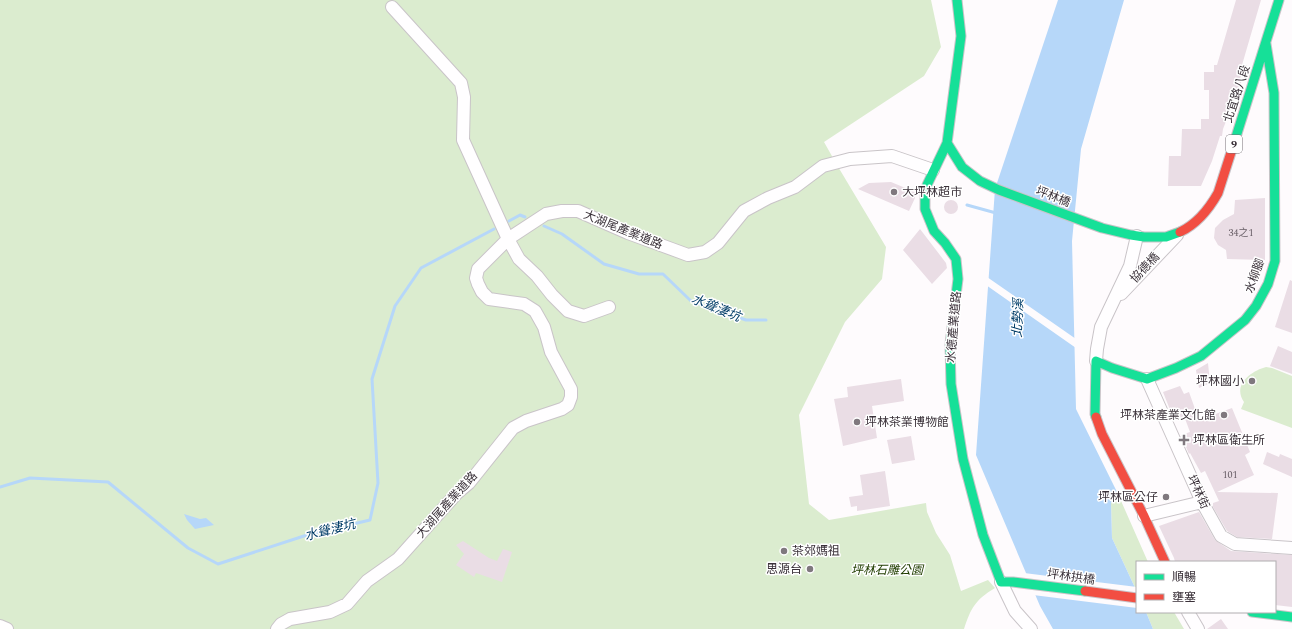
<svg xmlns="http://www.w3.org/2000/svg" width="1292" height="629" viewBox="0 0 1292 629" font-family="Spectral,'Noto Sans TC',serif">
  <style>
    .green { fill: #dbeccf }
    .water { fill: #b6d7f9 }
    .pier { fill: #fefbfd }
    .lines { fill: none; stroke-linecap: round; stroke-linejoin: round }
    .stream { stroke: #b6d7f9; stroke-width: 3 }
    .building { fill: #eadde5 }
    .street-casing { stroke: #c9c4c8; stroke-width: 14 }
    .fast-casing { stroke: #c9c4c8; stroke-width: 11 }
    .jam-casing { stroke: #c9c4c8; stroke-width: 11 }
    .street { stroke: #fffeff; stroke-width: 12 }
    .fast { stroke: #16e098; stroke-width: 9 }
    .jam { stroke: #f24e42; stroke-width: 9 }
    .poi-dot { fill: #7f787e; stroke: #fff; stroke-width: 1.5 }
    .labels { text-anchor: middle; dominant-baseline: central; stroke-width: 3; stroke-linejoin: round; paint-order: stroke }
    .number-label { font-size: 10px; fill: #665c64 }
    .shield { fill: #fff; stroke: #756f74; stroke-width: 1 }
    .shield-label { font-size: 11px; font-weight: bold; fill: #3a3139 }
    .street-label { font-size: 12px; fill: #3a3139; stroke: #fff }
    .poi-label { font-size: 12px; fill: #3a3139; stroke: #fff; text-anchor: start }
    .park-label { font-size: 12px; font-style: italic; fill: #213e01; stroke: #fff }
    .water-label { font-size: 13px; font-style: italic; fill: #013c67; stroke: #fff }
  </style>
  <rect width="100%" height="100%" fill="#fefbfd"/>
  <!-- green -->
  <path class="green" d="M0 0H931L941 47 924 76 824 142 837 165 886 247 882 279 845 322 799 415 809 504 829 520 926 503 927 512 936 533 950 555 961 591 988 580 995 588C975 600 971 608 964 629H0Z
    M1266 367 1272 368 1292 376V428L1241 409 1244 402C1232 385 1251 371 1266 367Z
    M1118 494 1148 562H1137V592L1112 538 1111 503Z
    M1146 612H1174L1184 629H1153Z"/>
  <!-- water -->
  <path class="water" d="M1058 0H1124L1081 149 1072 241 1076 409 1118 494 1111 503 1112 538 1137 592V612H1146L1153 629H1053L1040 606 976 455 995 189Z
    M184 514 200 519 206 518 214 525 195 529 187 520Z"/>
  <!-- pier -->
  <path class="pier" d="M987 277 1076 339V348L986 285Z
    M1024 573 1137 587V608L1033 595Z"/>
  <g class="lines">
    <!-- stream -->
    <path class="stream" d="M967 205 996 213
      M509 221 520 215 525 217
      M544 226 562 234 604 264 639 274H663L691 301 746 320H766
      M0 487 30 478 108 482 188 548 218 564 307 535 370 520 378 483 372 379 395 306 421 268 494 229"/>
  </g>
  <!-- building -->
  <path class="building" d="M1236 0H1261L1242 65H1247L1239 80H1242L1223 129 1222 136H1220L1212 161 1201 186H1168L1169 156H1181L1182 129H1201V119H1209V90H1204V72H1214V65H1217Z
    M891 182 915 192V198L909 211 858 189 869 183Z
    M1265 198V260L1227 259 1226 250 1218 245 1214 238 1215 228 1223 220 1234 214 1235 200Z
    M944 207a7 7 0 1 1 14 0a7 7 0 1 1-14 0Z
    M920 229 946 263 947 268 932 284 903 250Z
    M1290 280 1292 281V333L1275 327Z
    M1278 346 1292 352V374L1270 366Z
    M1208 363 1210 383 1199 388 1196 370Z
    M901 379 904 401 872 406 877 438 843 446 834 399 848 397 847 387Z
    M1180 386 1184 394 1189 392 1199 420 1232 408 1250 452 1245 455 1254 475 1217 492 1278 493 1272 539 1237 537 1227 531 1213 507V503L1219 501 1205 471 1201 473 1190 453 1189 454 1181 435 1190 432 1184 416 1174 420 1163 392Z
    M911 436 915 460 892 464 887 440Z
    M1267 452 1279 457 1280 454 1292 459V477L1263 464Z
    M885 471 890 506 857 511V506L851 507 849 497 863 495 860 475Z
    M1199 512 1215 540 1231 551 1292 555V607L1275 605V562H1175L1174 558 1159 526Z
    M463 541 489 558 497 561 503 549 512 552 502 582 476 573 474 577 456 565 464 554 456 545Z
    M1221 619 1228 629H1207Z"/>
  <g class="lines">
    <defs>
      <path id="street" d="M392 7 461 83 464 97 463 140 508 239 519 259 537 276 552 295 568 311 584 316 609 307
        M1121 294 1177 235
        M1096 361 1097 349 1101 327 1130 266 1137 236
        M1147 379 1202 502 1221 536 1235 544 1292 548
        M1144 516 1202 502
        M1001 582 1015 611 1031 629
        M1188 612 1198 629
        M0 626 7 629
        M277 629 281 624 290 619 330 612 347 604 367 581 398 559 457 493 469 483 513 428 526 421 562 409 568 405 571 397V389L551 352 544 327 535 311 524 304 489 299 482 292 478 284 476 278 478 269 508 239 546 214 562 211H578L628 233 688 255 705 252 718 243 744 211 768 198 795 187 823 166 850 159 892 156 933 170"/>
      <path id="fast" d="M957 0 961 36 947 143 962 167 980 181 999 190 1102 228 1131 235 1144 237H1166L1180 232
        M1235 140 1279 0
        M947 143 927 185 925 193V209L934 231 945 243 956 259 958 279 950 344 951 384 963 459 983 535 1001 582H1013L1085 591
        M1096 417 1095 414 1096 361 1112 368 1147 379 1176 368 1201 356 1245 320 1256 306 1268 284 1275 261 1274 93 1266 44
        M1252 612 1292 617"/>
      <path id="jam" d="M1180 232C1197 224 1209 209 1218 193L1235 140
        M1096 417 1102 434 1144 516 1165 562
        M1085 591 1137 598"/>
    </defs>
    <!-- street casing -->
    <use href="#street" class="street-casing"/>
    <!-- fast casing -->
    <use href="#fast" class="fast-casing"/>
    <!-- jam casing -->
    <use href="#jam" class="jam-casing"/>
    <!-- street -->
    <use href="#street" class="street"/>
    <!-- fast -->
    <use href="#fast" class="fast"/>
    <!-- jam -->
    <use href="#jam" class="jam"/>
  </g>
  <!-- markers -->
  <g class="poi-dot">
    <circle cx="894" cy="192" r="4"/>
    <circle cx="1252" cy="381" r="4"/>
    <circle cx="1224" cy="415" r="4"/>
    <circle cx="857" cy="422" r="4"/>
    <path d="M1182 434h4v4h4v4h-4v4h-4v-4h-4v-4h4z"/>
    <circle cx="1166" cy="497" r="4"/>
    <circle cx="784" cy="551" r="4"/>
    <circle cx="810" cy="569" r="4"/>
  </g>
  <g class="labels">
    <!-- number labels -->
    <g class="number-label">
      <text x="1241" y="233">34之1</text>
      <text x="1230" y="475">101</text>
    </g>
    <!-- shield labels -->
    <rect class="shield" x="1226" y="135" width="16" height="18" rx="3"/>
    <g class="shield-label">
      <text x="1234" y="144">9</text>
    </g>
    <!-- street labels -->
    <g class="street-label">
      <text transform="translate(1237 94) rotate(-72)">北宜路八段</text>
      <text transform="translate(1053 197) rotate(21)">坪林橋</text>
      <text transform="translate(623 230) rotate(22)">大湖尾產業道路</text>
      <text transform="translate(1145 268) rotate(-47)">協德橋</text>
      <text transform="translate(1255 276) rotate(-70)">水柳腳</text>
      <text transform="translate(954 327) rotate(-85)">水德產業道路</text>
      <text transform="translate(1198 492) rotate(65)">坪林街</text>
      <text transform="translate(447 505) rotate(-48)">大湖尾產業道路</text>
      <text transform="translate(1071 577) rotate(8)">坪林拱橋</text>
    </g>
    <!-- poi labels -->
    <g class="poi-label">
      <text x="902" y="192">大坪林超市</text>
      <text x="1244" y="381" text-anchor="end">坪林國小</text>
      <text x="1216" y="415" text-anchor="end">坪林茶產業文化館</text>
      <text x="865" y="422">坪林茶業博物館</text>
      <text x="1193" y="440">坪林區衛生所</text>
      <text x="1158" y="497" text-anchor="end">坪林區公仔</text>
      <text x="792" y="551">茶郊媽祖</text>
      <text x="802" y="569" text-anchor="end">思源台</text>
    </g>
    <!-- park labels -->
    <g class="park-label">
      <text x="887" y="570">坪林石雕公園</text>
    </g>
    <!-- water labels -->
    <g class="water-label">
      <text transform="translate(716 308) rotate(22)">水聳淒坑</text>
      <text transform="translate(1018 318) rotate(-88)">北勢溪</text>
      <text transform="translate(330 530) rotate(-14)">水聳淒坑</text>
    </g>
  </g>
  <!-- legend -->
  <rect x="1136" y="561" width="140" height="52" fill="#ffffff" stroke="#b0adb0"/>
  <rect x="1144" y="574" width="20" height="6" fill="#16e098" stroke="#b0adb0"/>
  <text x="1172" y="581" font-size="12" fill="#3a3139">順暢</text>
  <rect x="1144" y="594" width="20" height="6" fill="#f24e42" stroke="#b0adb0"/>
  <text x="1172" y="601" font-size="12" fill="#3a3139">壅塞</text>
</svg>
